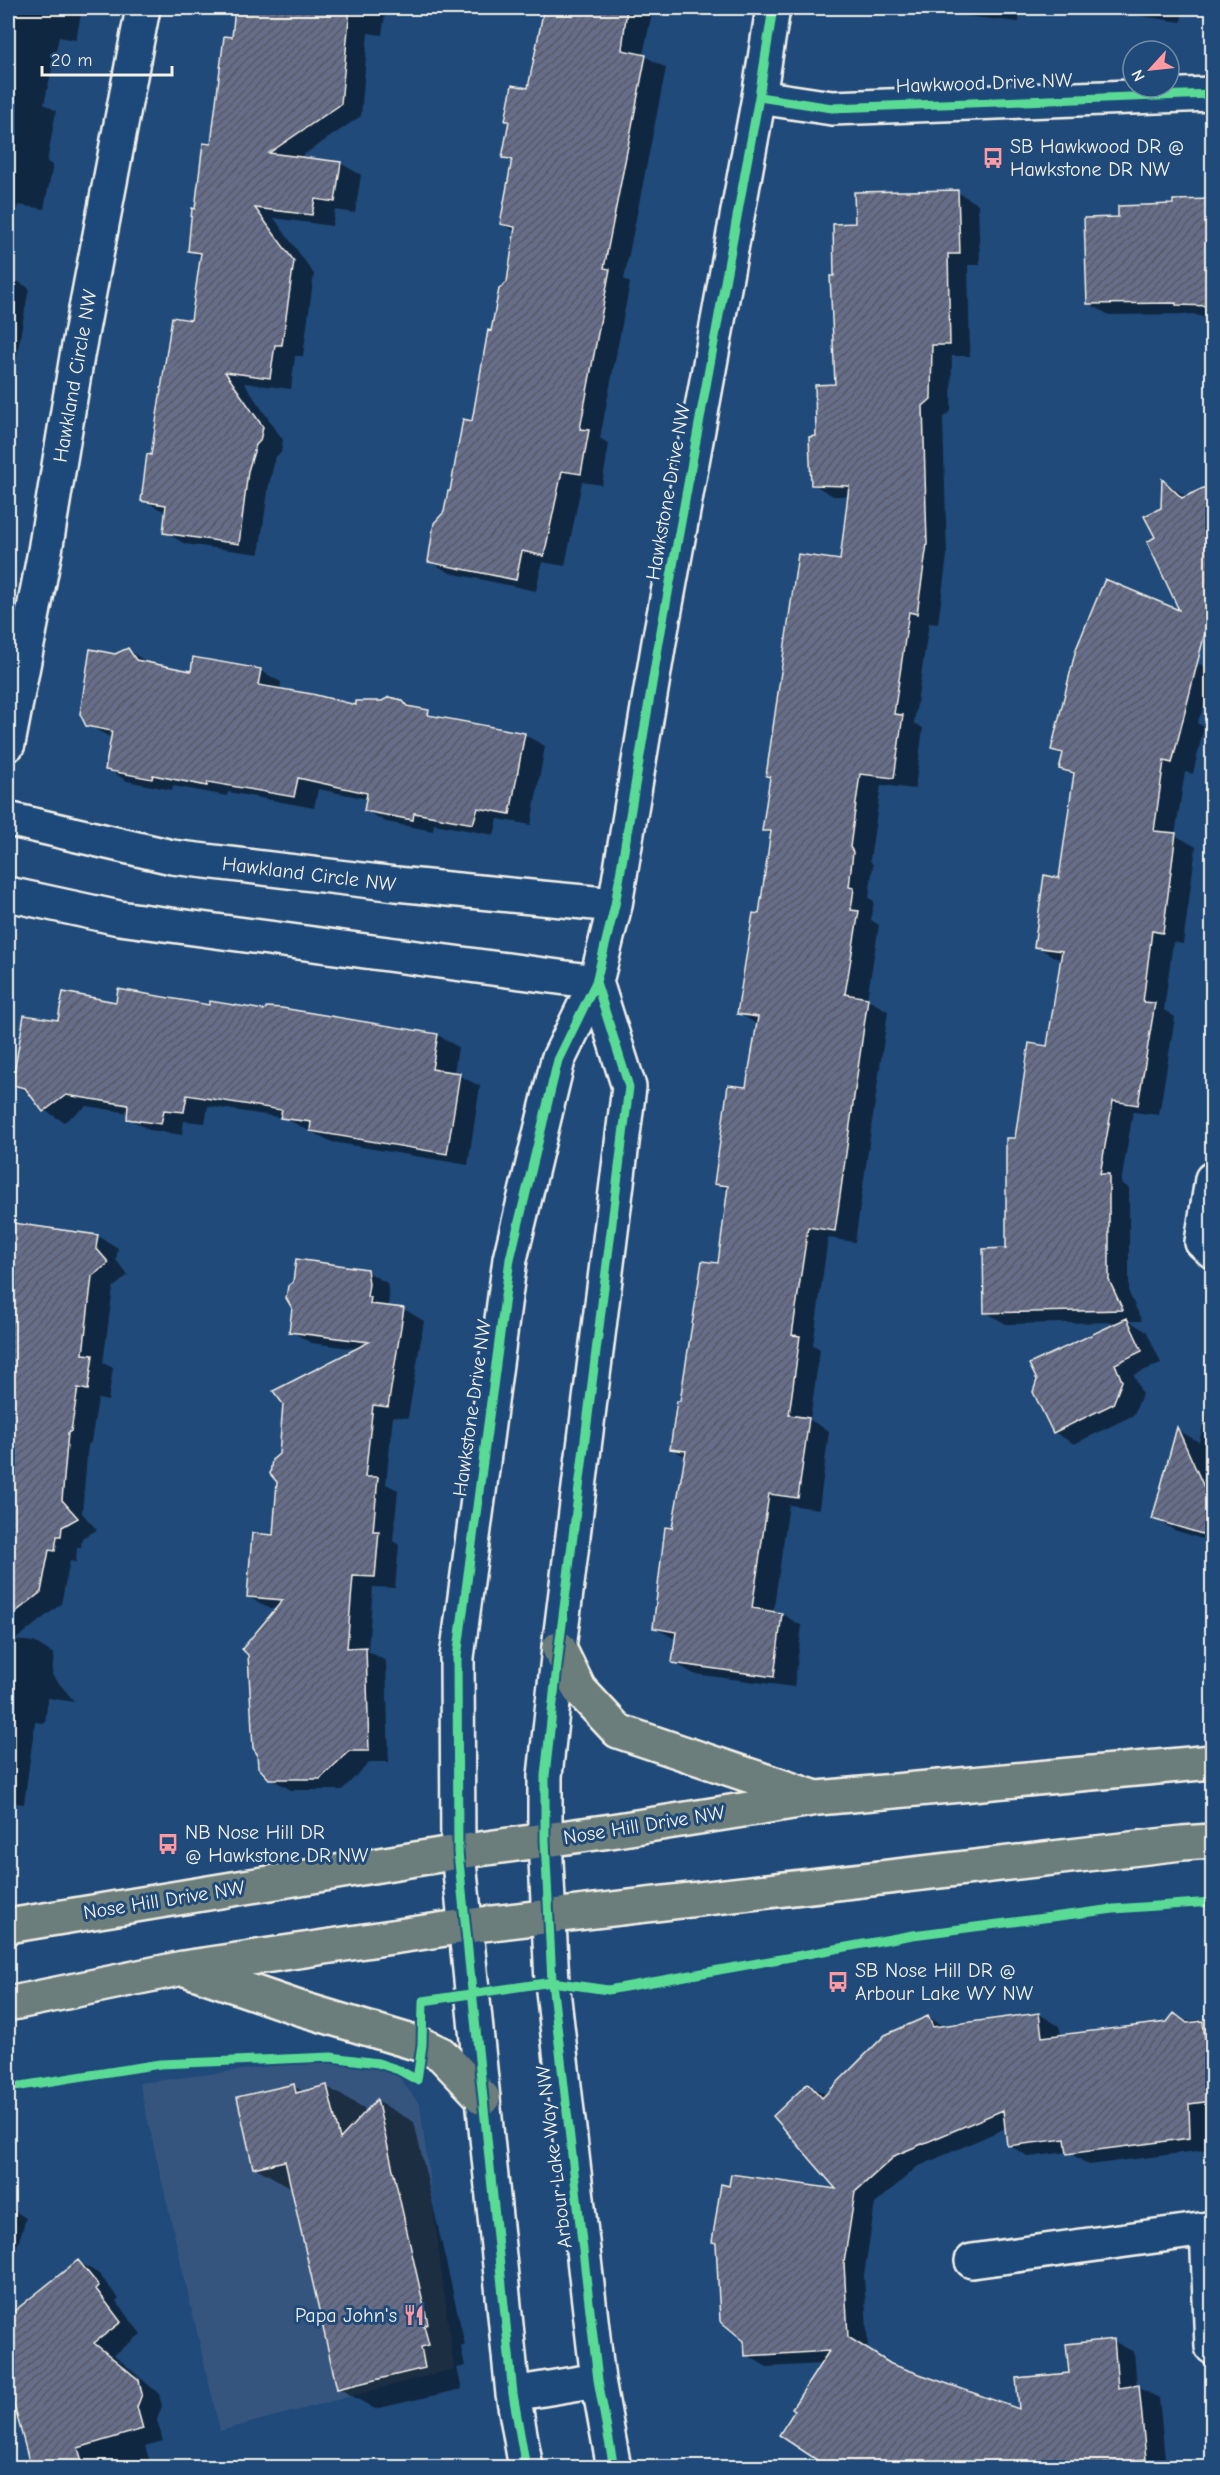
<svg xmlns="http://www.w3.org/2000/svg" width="1220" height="2475" viewBox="0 0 1220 2475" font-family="'Comic Neue',sans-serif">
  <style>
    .built { fill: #34557f }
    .shadow { fill: #0007 }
    .building { fill: url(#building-hatch); stroke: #f4f1e8; stroke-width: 1.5 }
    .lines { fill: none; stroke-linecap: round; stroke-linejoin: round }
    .minor-casing { stroke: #f4f1e8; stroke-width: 38 }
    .major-casing { stroke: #f4f1e8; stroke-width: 38 }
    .minor { stroke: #1f4a7a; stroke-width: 33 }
    .major { stroke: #6c7e7c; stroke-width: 33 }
    .cycleway-casing { stroke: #1f4a7a; stroke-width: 13 }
    .cycleway { stroke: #5adb95; stroke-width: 9 }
    .labels { text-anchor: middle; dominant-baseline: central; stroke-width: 6; stroke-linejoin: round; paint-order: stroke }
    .street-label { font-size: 20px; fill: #f4f1e8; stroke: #1f4a7a }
    .poi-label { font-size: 20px; fill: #f4f1e8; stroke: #1f4a7a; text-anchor: start }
  </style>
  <defs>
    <pattern id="building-hatch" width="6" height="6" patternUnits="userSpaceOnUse" patternTransform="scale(1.5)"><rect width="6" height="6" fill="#666e8a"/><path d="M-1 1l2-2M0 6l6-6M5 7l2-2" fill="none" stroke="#565965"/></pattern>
  </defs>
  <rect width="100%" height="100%" fill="#1f4a7a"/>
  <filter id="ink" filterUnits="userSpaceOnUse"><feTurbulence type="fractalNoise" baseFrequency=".0167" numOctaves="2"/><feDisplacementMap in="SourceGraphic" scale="12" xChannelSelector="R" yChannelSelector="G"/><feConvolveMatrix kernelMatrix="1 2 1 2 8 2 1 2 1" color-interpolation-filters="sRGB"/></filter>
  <g filter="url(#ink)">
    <!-- built -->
    <path class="built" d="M351 2056 394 2071 420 2105 454 2369 220 2431 139 2083Z"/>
    <!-- shadow -->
    <path class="shadow" d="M8 8H82L76 40 59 37 44 104 56 111 47 162 53 165 44 209 18 205 8 253Z
      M237 8H386L382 35 368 33 361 116 299 158 340 163 361 175 355 213 335 210 332 226 274 218 314 274 303 356H295L291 389 244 383 283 440 281 453 276 456 269 484 259 554 185 544 165 532 167 513 142 500 153 456 192 322 202 257 190 251 233 39Z
      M551 8H653L643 55 666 68 624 279 630 283 600 438 609 444 602 485 582 482 565 566 542 562 536 591 450 573 429 561 474 423 492 332 509 283 516 232 501 223 513 162 504 157 510 122 507 120 529 90Z
      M912 8H1020L1019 22 918 11Z
      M1121 8H1183L1181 22 1134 15Z
      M957 192 978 204 980 265H968L970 356H952L951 411 943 418 947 556 938 624 929 623 914 723 923 728 915 789 881 785 870 860 873 865 869 898 874 901 871 920 879 925 867 999 888 1011 855 1242 828 1238 813 1345 820 1349 810 1420 829 1431 819 1509 789 1505 773 1613 782 1614 802 1626 794 1687 694 1674 673 1662 677 1640 654 1627 686 1457 672 1449 682 1403 719 1264 729 1191 716 1183 747 1089 758 1025 739 1013 761 915 772 835 764 830 841 562 849 496H833L813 484 818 438 836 386V278L857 225Z
      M1212 200V320L1193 314 1109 315 1088 303 1119 219 1174 206V201Z
      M8 276 29 288 11 387 8 386Z
      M1163 481 1187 497 1212 487V635L1174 652 1212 670V688L1197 723 1204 727 1193 774 1185 772 1175 835 1196 847 1183 944 1173 942 1164 1010 1175 1017 1159 1115 1133 1112 1121 1183 1129 1188V1293L1142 1321H1129L1147 1332 1161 1363 1134 1375 1142 1394 1134 1415 1074 1444 1054 1432 1123 1322 1006 1324 985 1312 1008 1250 1017 1139 1049 1047 1062 959 1056 958 1036 946 1061 879 1075 776 1061 768 1064 756 1053 750 1182 613 1157 538 1163 509Z
      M128 650 150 664 192 673 194 658 261 671 281 682 280 690 357 706 401 701 439 718 525 735 545 746 531 825 498 819 494 835 434 824 433 831 386 822 365 810 368 799 318 789 314 808 228 792 227 796 173 786 172 790 127 781 107 769 112 738 87 725 115 655Z
      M117 1003 210 1007 438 1035 458 1047 454 1073 480 1086 468 1165 332 1142 284 1118 208 1106 205 1123 184 1121 182 1135 149 1130 128 1118 129 1113 87 1106 64 1122 44 1110 32 1095 14 1084 59 1022Z
      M98 1236 118 1248 116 1260 128 1275 113 1288 103 1363 113 1368 108 1401 98 1399 91 1442 88 1445 82 1513 97 1530 82 1538 81 1547H77L76 1562 70 1561 61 1604 15 1640 34 1642 54 1654 52 1675 75 1702 48 1698 45 1723 35 1722 24 1804 8 1802V1252Z
      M366 1271 387 1283 389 1297 388 1307 404 1309 424 1321 408 1418 393 1416 386 1484 398 1490 393 1541 399 1545 395 1588 373 1587 368 1651 386 1661 389 1762H370L342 1790H291L270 1778 277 1609 269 1608 248 1597 275 1537 281 1455 359 1349 311 1343 291 1331Z
      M1209 1405 1212 1406V1542L1174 1530 1153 1518 1178 1430 1199 1442Z
      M1039 2014 1059 2026 1061 2036 1168 2024 1170 2022 1212 2019V2149L1089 2165 1068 2152 1029 2157 1009 2145 1006 2128 917 2167 875 2204 864 2275 868 2350 895 2367 1020 2411 1113 2341 1134 2352 1137 2387 1159 2398 1166 2468H832L797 2410 822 2364 767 2367 747 2355 730 2188 840 2192 808 2085 827 2095 928 2017 945 2027Z
      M293 2086 305 2092 327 2087 364 2108 365 2114 377 2101 414 2122 465 2345 461 2347 465 2366 457 2368 462 2389 375 2409 338 2388 292 2188 254 2167Z
      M8 2207 26 2218 8 2275Z
      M79 2262 99 2274 119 2299 116 2301 141 2334 114 2355 159 2394 162 2406 157 2420 163 2441 145 2446 152 2468H33L44 2431 8 2383V2316Z"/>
    <!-- building -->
    <path class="building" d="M235 8H350L341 104 269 153 341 162 335 202 315 199 312 215 255 208 294 261 282 345H275L270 378 225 372 263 427 260 441 256 445 248 471 239 544 163 533 166 505 141 501 147 454 151 455 172 317 191 320 201 253 188 251 192 208 195 209 203 143 211 144 224 36 232 37Z
      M544 8H627L622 50 646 55 604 268 610 269 580 429 589 430 581 474 562 471 544 556 522 551 516 580 428 562 434 523 444 512 448 491H450L463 419 472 421 488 330 491 331 499 289 507 282 515 227 500 224 512 159 502 158 509 121H505L512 85 528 88Z
      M958 190 960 254H948L950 345H932L931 399 923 406 927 544 917 614 909 612 894 714 903 715 894 778 860 774 850 847 853 852 849 887 854 888 851 910 859 911 845 994 868 998 835 1231 808 1227 792 1335 800 1336 789 1415 809 1418 798 1498 769 1494 752 1608 782 1613 774 1677 672 1663 676 1632 653 1628 665 1527 672 1528 686 1451 670 1449 677 1401H680L702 1261 718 1263 728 1186 714 1184 728 1085 746 1087 758 1017 737 1014 753 913 759 914 771 831H762L770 777 766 776 798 554 840 560 849 486 811 485 809 437 816 436 815 385 835 384 830 276H834L833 224 855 223 854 192Z
      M1212 199V306L1176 305V303L1087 304 1084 218 1118 217V206L1173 204V200Z
      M1162 479 1182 498 1212 484V605L1172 763 1164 761 1154 831 1176 833 1163 933 1152 931 1143 1002 1155 1003 1138 1105 1113 1101 1100 1174H1109V1280L1123 1310 984 1313 983 1249 1006 1248V1138H1015L1029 1043 1047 1046 1062 951 1034 947 1044 875 1059 878 1074 773 1059 769 1063 753 1051 750 1076 649 1105 579 1179 610 1147 542 1155 537 1144 516 1161 508Z
      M128 648 136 660 191 671 193 657 261 669 258 685 312 694 356 705V701H382L389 697 402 700 407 706 429 710 428 715 525 733 510 814 478 808 473 824 414 813 413 820 364 811 367 793 298 778 294 797 208 782 207 786 153 775 152 779 105 770 112 731 86 726 80 714 90 649 115 654Z
      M118 989 209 1005 210 1001 264 1010 267 1007 282 1008 438 1034 432 1069 460 1073 447 1154 310 1131 311 1122 280 1118 282 1110 187 1095 184 1112 164 1110 161 1124 127 1119 128 1105 66 1095 43 1112 25 1088 12 1085 24 1015 58 1020 63 992 116 1002Z
      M13 1223 98 1235 96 1248 109 1263 92 1276 83 1354 93 1355 88 1390 78 1388 71 1431 68 1433 62 1500 78 1518 62 1527 61 1536H57L55 1551 49 1550 41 1592 8 1618V1251H10Z
      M296 1259 367 1269 369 1284 367 1297H371L370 1304 404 1308 388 1407 373 1405 365 1477H378L373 1531H379L375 1577 353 1576 347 1648 366 1647 369 1751H349L320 1779H269L258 1767 257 1754 253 1748 248 1655 242 1649 283 1600 247 1597 252 1533 273 1535 277 1482 270 1474 272 1460 279 1454 283 1404 273 1391 369 1342 289 1332 292 1308 286 1298 288 1286 293 1282Z
      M1127 1318 1142 1351 1115 1364 1122 1381 1113 1404 1053 1433 1033 1392 1037 1380 1029 1364Z
      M1177 1427 1212 1505V1537L1152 1519Z
      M1039 2013 1042 2037 1167 2022 1174 2013 1187 2023 1203 2021 1212 2101 1189 2104 1190 2138 1067 2154 1065 2139 1007 2146 1003 2110 896 2155 855 2192 844 2263 848 2337 891 2364 1019 2409 1016 2378 1069 2373 1066 2344 1114 2339 1118 2388 1139 2385 1146 2459 1074 2468H829L779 2435 795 2410 792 2408 829 2351 745 2356 744 2341 720 2321 716 2243 712 2242 721 2184 729 2186 731 2174 836 2189 773 2116 808 2083 822 2098 885 2035 928 2016 933 2027Z
      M294 2084 296 2093 327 2085 340 2139 377 2099 428 2324 424 2326 429 2345 421 2347 425 2368 337 2389 285 2161 253 2168 237 2097Z
      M78 2260 99 2286 96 2289 121 2322 94 2343 139 2380 142 2394 137 2407 143 2429 78 2448 84 2468H31L8 2383V2316Z"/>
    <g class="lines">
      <defs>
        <path id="minor" d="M759 97 832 108 1212 94
          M8 744 45 551 77 356 143 8
          M8 819 172 857 396 884 615 905
          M8 894 119 918 596 982
          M596 982 629 1087 559 1648 545 1776V1840L552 1982 598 2380 614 2468
          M1212 1179 1202 1242 1212 1251
          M1212 2229H1207L1212 2347
          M972 2261 1207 2229
          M513 2394 598 2380
          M526 2468 513 2394 458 1852 457 1657 510 1259 558 1060 596 982 615 905 659 642 759 97 773 8"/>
        <path id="major" d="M559 1648 579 1689 618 1731 813 1797
          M8 1926 458 1852 611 1831 818 1798 1212 1762
          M188 1970 299 2008 422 2045 441 2054 483 2098
          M8 2004 183 1968 466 1926 1182 1843 1212 1841"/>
      </defs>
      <!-- minor casing -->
      <use href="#minor" class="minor-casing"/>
      <!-- major casing -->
      <use href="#major" class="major-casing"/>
      <!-- minor -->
      <use href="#minor" class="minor"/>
      <!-- major -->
      <use href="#major" class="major"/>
      <defs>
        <path id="cycleway" d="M759 97 832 108 1212 94
          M596 982 629 1087 559 1648 545 1776V1840L552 1982 598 2380 614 2468
          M8 2088 160 2064 331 2057 378 2063 399 2070 417 2080 422 2045 423 2001 552 1982 608 1990 913 1935 1114 1909 1212 1902
          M526 2468 513 2394 458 1852 457 1657 510 1259 558 1060 596 982 615 905 659 642 759 97 773 8"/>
      </defs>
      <!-- cycleway casing -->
      <use href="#cycleway" class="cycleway-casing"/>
      <!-- cycleway -->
      <use href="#cycleway" class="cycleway"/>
    </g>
  </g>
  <!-- icons -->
  <defs>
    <symbol id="bus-bare" viewBox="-9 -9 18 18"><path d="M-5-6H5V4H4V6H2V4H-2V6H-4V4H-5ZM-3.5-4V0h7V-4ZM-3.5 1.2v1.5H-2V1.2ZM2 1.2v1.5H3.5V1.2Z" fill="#ff9aa2" stroke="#1f4a7a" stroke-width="2.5" paint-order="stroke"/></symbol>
    <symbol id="restaurant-bare" viewBox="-9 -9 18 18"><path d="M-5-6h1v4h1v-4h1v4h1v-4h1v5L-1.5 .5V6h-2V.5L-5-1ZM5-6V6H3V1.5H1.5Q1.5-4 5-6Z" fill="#ff9aa2" stroke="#1f4a7a" stroke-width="2.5" paint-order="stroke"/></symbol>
  </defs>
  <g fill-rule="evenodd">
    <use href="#bus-bare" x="978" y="143" width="30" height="30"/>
    <use href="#bus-bare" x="153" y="1829" width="30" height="30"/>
    <use href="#bus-bare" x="823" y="1967" width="30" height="30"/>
    <use href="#restaurant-bare" x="399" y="2300" width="30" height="30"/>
  </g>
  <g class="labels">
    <!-- street labels -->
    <g class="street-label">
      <text transform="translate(984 83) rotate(-2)">Hawkwood Drive NW</text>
      <text transform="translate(75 376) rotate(-80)">Hawkland Circle NW</text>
      <text transform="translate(668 492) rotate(-80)">Hawkstone Drive NW</text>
      <text transform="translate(309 874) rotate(7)">Hawkland Circle NW</text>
      <text transform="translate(472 1408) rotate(-82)">Hawkstone Drive NW</text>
      <text transform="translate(644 1825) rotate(-9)">Nose Hill Drive NW</text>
      <text transform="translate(164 1900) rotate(-9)">Nose Hill Drive NW</text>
      <text transform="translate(554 2157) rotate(-97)">Arbour Lake Way NW</text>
    </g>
    <!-- poi labels -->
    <g class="poi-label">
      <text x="1010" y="146">SB Hawkwood DR @<tspan x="1010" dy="23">Hawkstone DR NW</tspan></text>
      <text x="185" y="1832">NB Nose Hill DR<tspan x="185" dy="23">@ Hawkstone DR NW</tspan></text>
      <text x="855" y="1970">SB Nose Hill DR @<tspan x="855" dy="23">Arbour Lake WY NW</tspan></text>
      <text x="397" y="2315" text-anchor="end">Papa John's</text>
    </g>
  </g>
  <!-- margin -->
  <rect width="1220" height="2475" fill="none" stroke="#1f4a7a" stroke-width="30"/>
  <rect x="15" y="15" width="1190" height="2445" fill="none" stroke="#f4f1e8" stroke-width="2" filter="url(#ink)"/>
  <!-- north arrow -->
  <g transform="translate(1151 69) rotate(243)"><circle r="28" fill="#1f4a7a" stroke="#748da6" stroke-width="1.5"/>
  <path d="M0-4.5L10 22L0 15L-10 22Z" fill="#ff9aa2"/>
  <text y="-9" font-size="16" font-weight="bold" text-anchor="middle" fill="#f4f1e8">N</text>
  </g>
  <!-- scale -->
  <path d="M42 66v9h130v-9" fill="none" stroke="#f4f1e8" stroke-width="3"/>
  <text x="51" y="66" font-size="18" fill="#f4f1e8" stroke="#1f4a7a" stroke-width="4.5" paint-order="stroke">20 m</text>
</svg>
